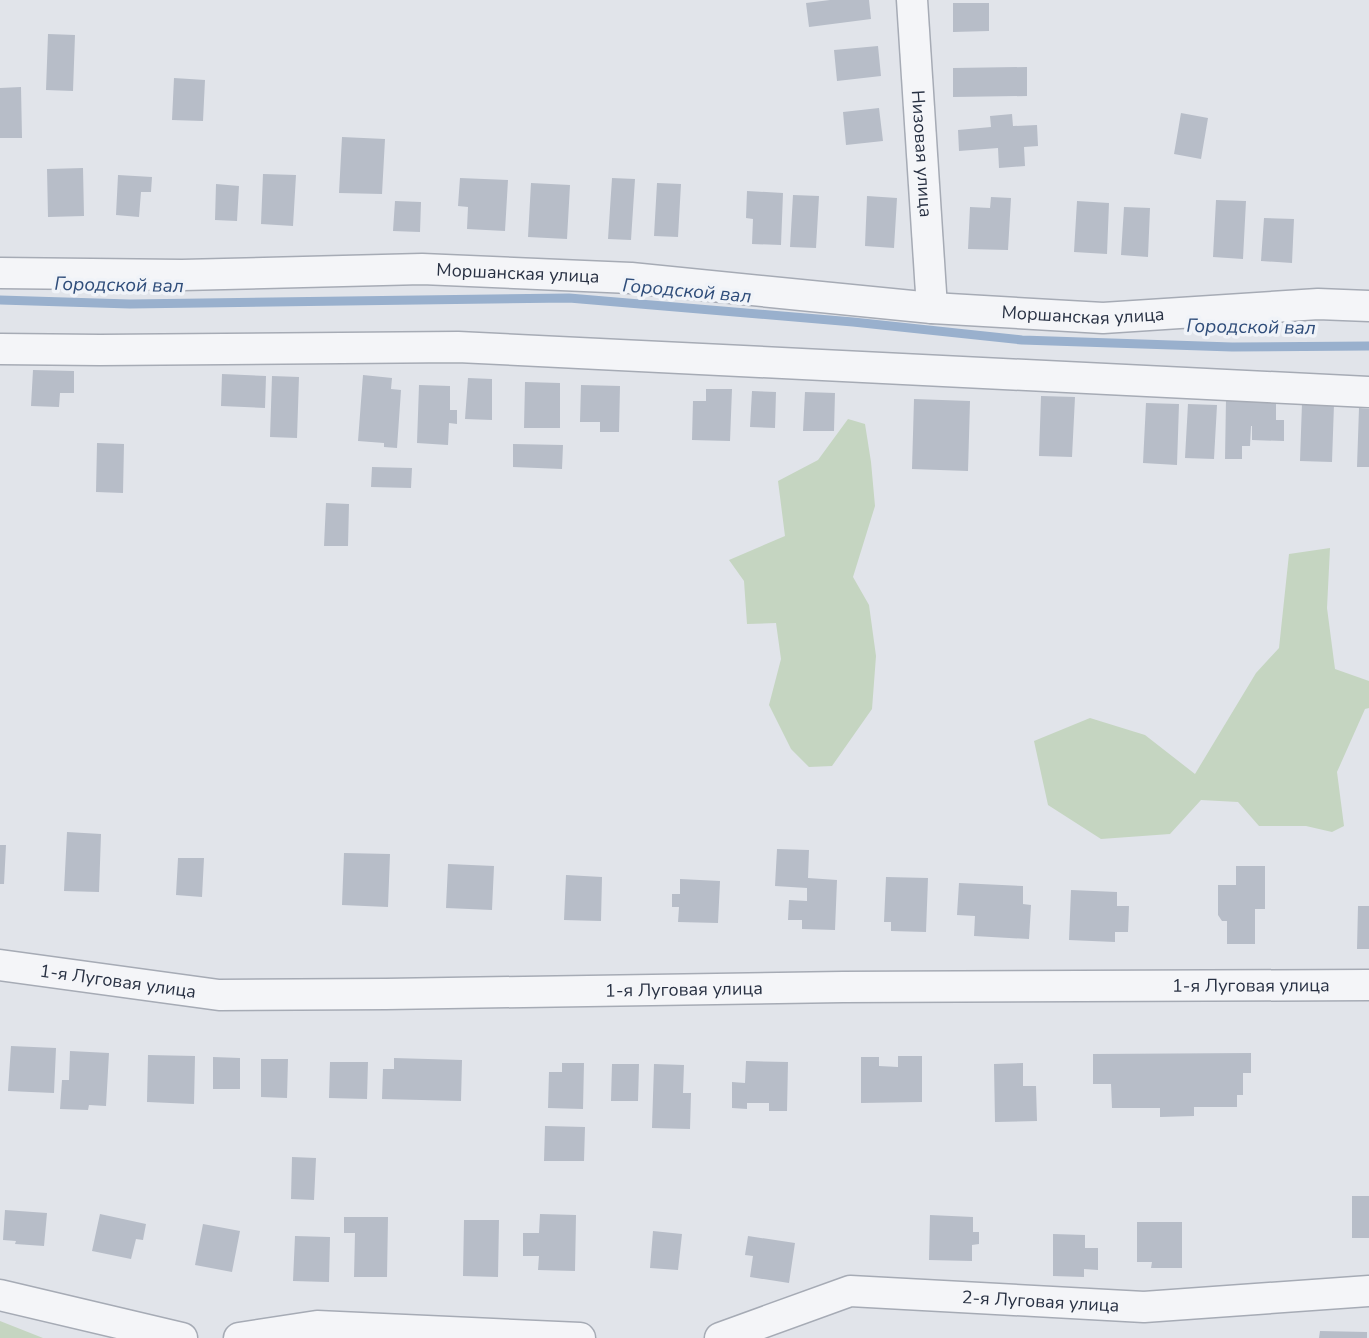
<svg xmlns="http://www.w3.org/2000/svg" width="1369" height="1338" viewBox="0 0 1369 1338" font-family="'Nunito Sans',sans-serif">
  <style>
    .green { fill: #c5d5c1 }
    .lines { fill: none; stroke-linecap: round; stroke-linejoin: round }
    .stream { stroke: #99b0cd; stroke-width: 9 }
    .building { fill: #b7bdc8 }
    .street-casing { stroke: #a6abb5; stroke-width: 33 }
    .street { stroke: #f4f5f8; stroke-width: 30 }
    .labels { text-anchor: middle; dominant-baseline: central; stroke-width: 7; stroke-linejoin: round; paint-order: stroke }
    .street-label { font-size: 18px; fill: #283143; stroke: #f0f3f8 }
    .water-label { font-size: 19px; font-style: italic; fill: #2f4d7a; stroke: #f0f3f8 }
  </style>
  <rect width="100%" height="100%" fill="#e1e4ea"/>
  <!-- green -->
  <path class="green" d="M848 419 865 424 871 462 875 506 853 577 869 605 876 656 872 709 832 766 809 767 791 749 769 705 781 659 776 623 747 624 744 581 729 560 785 536 778 481 818 460Z
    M1330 548 1327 608 1335 669 1369 681V708L1365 709 1337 772 1344 826 1332 832 1306 826H1259L1238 802 1201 800 1170 834 1101 839 1048 805 1034 741 1090 718 1145 735 1195 774 1256 673 1279 648 1289 554Z
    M0 1321 43 1338H0Z"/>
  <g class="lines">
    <!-- stream -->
    <path class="stream" d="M0 300 130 304 569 298 853 322 1022 340 1232 347 1369 346"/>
  </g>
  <!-- building -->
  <path class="building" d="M830 0H869L871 19 809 27 806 3Z
    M953 3H989V31L953 32Z
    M48 34 75 35 73 91 46 90Z
    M878 46 881 76 837 81 834 50Z
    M1027 67V96L953 97V68Z
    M174 78 205 80 203 121 172 120Z
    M21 87 22 138H0V88Z
    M879 108 883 141 846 145 843 112Z
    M1181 113 1208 118 1201 159 1174 154Z
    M1012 114 1013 126 1037 125 1038 146 1024 147 1025 166 999 168 998 148 959 151 958 130 991 127 990 116Z
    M342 137 385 139 382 194 339 193Z
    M83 168 84 216 48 217 47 169Z
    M263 174 296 175 293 226 261 224Z
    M118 175 152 177 151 192H141L139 217 116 215Z
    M460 178 508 180 505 231 467 229 468 207 458 206Z
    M612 178 635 179 631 240 608 239Z
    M531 183 570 185 567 239 528 237Z
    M657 183 681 184 678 237 654 236Z
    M216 184 239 186 237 221 215 220Z
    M747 191 783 193 781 245 752 244 753 219 746 218Z
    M793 195 819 196 816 248 790 247Z
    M867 196 897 198 894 248 865 246Z
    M991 197 1011 198 1008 250 968 249 970 207 990 208Z
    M1216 200 1246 201 1243 259 1213 257Z
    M395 201 421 202 420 232 393 231Z
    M1077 201 1109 203 1107 254 1074 252Z
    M1124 207 1150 208 1148 257 1121 255Z
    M1264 218 1294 219 1292 263 1261 261Z
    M33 370 74 371V393H60L59 407 31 406Z
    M222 374 266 376 265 408 221 406Z
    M363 375 392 378 391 389 401 390 397 448 384 447V443L358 441Z
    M272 376 299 377 297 438 270 437Z
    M468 378 492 379V420L465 419Z
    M525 382 560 383V428H524Z
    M419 385 450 386V410H457V424L449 423 448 445 417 443Z
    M581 385 620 386 619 432H600V422H580Z
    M706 389H732L730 441 692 440 693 401H706Z
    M752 391 776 392 775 428 750 427Z
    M805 392 835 393 834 431H803Z
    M1041 396 1075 397 1072 457 1039 456Z
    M914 399 970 401 968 471 912 469Z
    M1226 399H1276V420H1284V441L1252 440V426H1251L1250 446H1242V459H1225Z
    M1146 403 1179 404 1177 465 1143 463Z
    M1302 403 1334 404 1332 462 1300 461Z
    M1188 404 1217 405 1214 459 1185 458Z
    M1359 408 1369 409V467H1357Z
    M97 443 124 444 123 493 96 492Z
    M513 444 563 445 562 469 513 467Z
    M372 467 412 468 411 488 371 487Z
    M326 503 349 504 348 546H324Z
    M67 832 101 834 99 892 64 891Z
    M0 845H6L4 884H0Z
    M777 849 809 850 808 878 837 880 835 930 802 929V920H788L789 900 807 901V888L775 886Z
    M344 853 390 854 388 907 342 905Z
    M178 858H204L202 897 176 895Z
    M448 864 494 866 492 910 446 908Z
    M1236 866H1265V909H1255V944H1227V921H1222L1218 915V885H1236Z
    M566 875 602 877 601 921 564 920Z
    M886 877 928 878 926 932 891 931V922H884Z
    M680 879 720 881 718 923 678 922 679 907H672V894H680Z
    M959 883 1023 886V904L1031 905 1029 939 974 936 975 916 957 915Z
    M1071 890 1117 892V906H1129L1128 932H1115V942L1069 940Z
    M1358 906H1369V949H1357Z
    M11 1046 56 1048 54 1093 8 1091Z
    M70 1051 109 1053 106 1106 89 1105 88 1110 60 1109 62 1080H69Z
    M1251 1053V1073H1243V1095H1237V1107H1194V1116L1160 1117V1108H1112L1111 1084H1093V1054Z
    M148 1055 195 1056 194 1104 147 1102Z
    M898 1056H922V1102L861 1103V1057H879V1066L898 1067Z
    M213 1057 240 1058V1089H213Z
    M394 1058 462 1060 461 1101 382 1099 383 1069H394Z
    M261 1059H288L287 1098 261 1097Z
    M746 1061 788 1062 787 1111H769V1103H747V1109L732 1108V1082L745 1083Z
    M330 1062H368L367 1099 329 1098Z
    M562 1063H584L583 1109 548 1108 549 1072H562Z
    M1023 1063V1086H1036L1037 1121 995 1122 994 1064Z
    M612 1064H639L638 1101H611Z
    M654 1064 684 1065 683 1093H691L690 1129 652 1128Z
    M545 1126 585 1127 584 1161H544Z
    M292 1157 316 1158 314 1200 291 1199Z
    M1352 1196H1369V1238H1352Z
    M5 1210 47 1213 44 1246 15 1244 16 1241 3 1240Z
    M100 1214 146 1224 143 1240 136 1239 131 1259 92 1251Z
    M540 1214 576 1215 575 1271 538 1270 539 1256H523V1233H539Z
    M930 1215 973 1217V1232H979V1244L972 1245V1261L929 1260Z
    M344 1217H388L387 1277H354L355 1233H344Z
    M464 1220H499L498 1277 463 1276Z
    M1137 1222H1182V1268H1151L1152 1262H1137Z
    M203 1224 240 1231 232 1272 195 1265Z
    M653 1231 682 1234 678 1270 650 1268Z
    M1053 1234 1085 1235V1248H1098V1270L1084 1269V1277L1053 1276Z
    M295 1236 330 1237 329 1282 293 1281Z
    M748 1236 795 1243 789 1283 750 1277 753 1256 745 1255Z
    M1320 1331 1367 1332V1338H1319Z"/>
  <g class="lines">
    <defs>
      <g id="street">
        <path id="s1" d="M912 0 932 308"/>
        <path id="s2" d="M0 273 182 275 422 269 631 278 932 308 1103 318 1318 304 1369 306"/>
        <path d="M0 349 100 350 458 347 1369 392"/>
        <path id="s3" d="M0 965 219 995 386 994 843 987 1369 985"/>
        <path d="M0 1295 182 1338"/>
        <path d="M239 1338 317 1326 580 1338"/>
        <path id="s4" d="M720 1338 850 1291 1144 1307 1369 1291"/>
      </g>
    </defs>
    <!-- street casing -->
    <use href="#street" class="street-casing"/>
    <!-- street -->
    <use href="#street" class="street"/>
  </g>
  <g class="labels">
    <!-- street labels -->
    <g class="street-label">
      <text stroke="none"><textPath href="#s1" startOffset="154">Низовая улица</textPath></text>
      <text stroke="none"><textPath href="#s2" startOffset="518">Моршанская улица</textPath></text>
      <text stroke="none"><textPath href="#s2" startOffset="1085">Моршанская улица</textPath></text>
      <text stroke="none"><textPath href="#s3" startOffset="119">1-я Луговая улица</textPath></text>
      <text stroke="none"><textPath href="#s3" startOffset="1253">1-я Луговая улица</textPath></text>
      <text stroke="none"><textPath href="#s3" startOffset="686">1-я Луговая улица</textPath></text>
      <text stroke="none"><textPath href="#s4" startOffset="329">2-я Луговая улица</textPath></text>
    </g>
    <!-- water labels -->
    <g class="water-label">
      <text transform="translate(119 285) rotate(1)">Городской вал</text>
      <text transform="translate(687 291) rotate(5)">Городской вал</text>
      <text transform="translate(1251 327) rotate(1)">Городской вал</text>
    </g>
  </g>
</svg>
